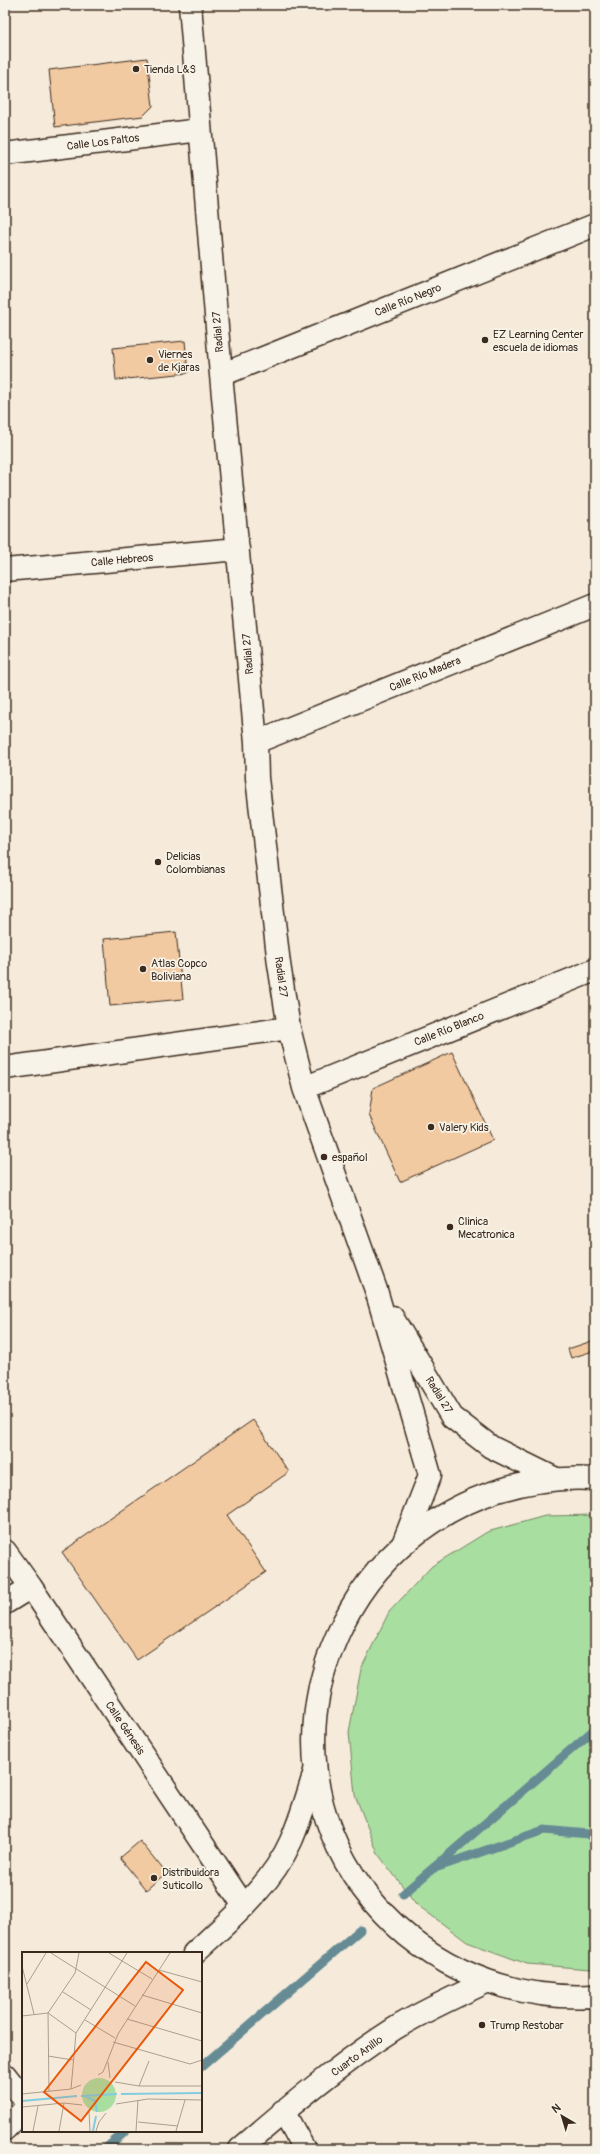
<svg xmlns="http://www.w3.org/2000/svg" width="600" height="2154" viewBox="0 0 600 2154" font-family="Pangolin,sans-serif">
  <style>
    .green { fill: #a9dea1; stroke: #728460 }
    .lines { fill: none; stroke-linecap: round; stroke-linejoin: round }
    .stream { stroke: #668b94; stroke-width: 9 }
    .building { fill: #f2caa2; stroke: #3b2a1e }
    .minor-casing { stroke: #3b2a1e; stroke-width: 25 }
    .highway-casing { stroke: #3b2a1e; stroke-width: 25 }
    .minor { stroke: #f7f3e8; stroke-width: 22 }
    .highway { stroke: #f7f3e8; stroke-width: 22 }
    .poi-dot { fill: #3b2a1e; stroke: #f7f3e8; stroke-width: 1.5 }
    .labels { text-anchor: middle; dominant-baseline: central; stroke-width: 3.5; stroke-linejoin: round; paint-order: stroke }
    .poi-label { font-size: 11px; fill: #3b2a1e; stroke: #f7f3e8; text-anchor: start }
    .street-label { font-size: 11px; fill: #3b2a1e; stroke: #f7f3e8 }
    .inset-river { fill: none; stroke: #82cce2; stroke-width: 2 }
    .inset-road { fill: none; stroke: #ab9e8f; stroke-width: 1 }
    .view { fill: #e8590c; fill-opacity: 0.15; stroke: #e8590c; stroke-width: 2 }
    .inset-edge { fill: none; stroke: #3b2a1e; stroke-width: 2 }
  </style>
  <rect width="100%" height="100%" fill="#f6ebda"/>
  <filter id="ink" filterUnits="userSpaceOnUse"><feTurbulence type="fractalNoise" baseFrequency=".025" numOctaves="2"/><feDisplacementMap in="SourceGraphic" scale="8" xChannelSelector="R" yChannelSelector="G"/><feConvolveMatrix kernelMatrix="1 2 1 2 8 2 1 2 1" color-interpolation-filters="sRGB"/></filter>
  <g filter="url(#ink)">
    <!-- green -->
    <path class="green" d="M595 1515V1968L590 1969 527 1964 467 1942 416 1904 378 1854 355 1795 349 1732 361 1669 389 1612 432 1566 487 1532 545 1516Z"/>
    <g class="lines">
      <!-- stream -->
      <path class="stream" d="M435 1868 544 1830 588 1834 595 1840
        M403 1894 595 1729
        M201 2067 360 1930
        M105 2149 126 2131"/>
    </g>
    <!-- building -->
    <path class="building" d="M147 58 153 106 143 116 55 127 49 70Z
      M185 341 188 373 116 380 113 348Z
      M176 932 183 999 110 1006 104 939Z
      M452 1052 493 1140 400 1182 369 1115 373 1088Z
      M595 1340V1352L593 1351 571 1358 568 1349Z
      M253 1420 289 1472 227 1515 266 1572 137 1660 62 1552Z
      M140 1841 166 1873 146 1890 120 1858Z"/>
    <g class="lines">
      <defs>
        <path id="minor" d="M190 5 221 375 256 742 257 778 279 964 289 1028 304 1088 376 1290 430 1475 403 1544
          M5 154 200 130
          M221 375 595 225
          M5 570 238 549
          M256 742 595 605
          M5 1068 289 1028
          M304 1088 595 970
          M392 1317 452 1417 491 1447 556 1479
          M5 1551 31 1587 244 1906
          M5 1603 31 1587
          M5 2075 23 2098
          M283 2111 304 2149"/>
        <path id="highway" d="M595 1479C529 1475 463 1495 411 1538 378 1565 354 1597 337 1636 256 1819 401 2007 595 1996
          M194 1953C230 1920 271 1886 291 1841 301 1818 308 1794 315 1771
          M5 2129 23 2111
          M240 2149C289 2107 339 2064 394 2029 423 2011 455 1997 486 1982"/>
      </defs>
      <!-- minor casing -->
      <use href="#minor" class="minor-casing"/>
      <!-- highway casing -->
      <use href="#highway" class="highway-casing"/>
      <!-- minor -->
      <use href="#minor" class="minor"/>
      <!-- highway -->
      <use href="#highway" class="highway"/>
    </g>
  </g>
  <!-- markers -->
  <g class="poi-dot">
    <circle cx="136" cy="69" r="4"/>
    <circle cx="485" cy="340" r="4"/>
    <circle cx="150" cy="360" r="4"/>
    <circle cx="158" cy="862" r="4"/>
    <circle cx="143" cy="969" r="4"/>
    <circle cx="431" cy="1127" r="4"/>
    <circle cx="324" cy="1157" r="4"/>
    <circle cx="450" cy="1227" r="4"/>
    <circle cx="154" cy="1878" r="4"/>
    <circle cx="482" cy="2025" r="4"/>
  </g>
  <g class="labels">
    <!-- poi labels -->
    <g class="poi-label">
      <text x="144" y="69">Tienda L&amp;S</text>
      <text x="493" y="334">EZ Learning Center<tspan x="493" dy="13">escuela de idiomas</tspan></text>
      <text x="158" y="354">Viernes<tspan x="158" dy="13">de Kjaras</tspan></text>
      <text x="166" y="856">Delicias<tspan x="166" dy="13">Colombianas</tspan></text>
      <text x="151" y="963">Atlas Copco<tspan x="151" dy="13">Boliviana</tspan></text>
      <text x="439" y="1127">Valery Kids</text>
      <text x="332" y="1157">español</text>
      <text x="458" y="1221">Clinica<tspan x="458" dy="13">Mecatronica</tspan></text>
      <text x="162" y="1872">Distribuidora<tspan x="162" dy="13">Suticollo</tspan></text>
      <text x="490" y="2025">Trump Restobar</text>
    </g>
    <!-- street labels -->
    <g class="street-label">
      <text transform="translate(103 142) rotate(-7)">Calle Los Paltos</text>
      <text transform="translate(408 300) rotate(-22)">Calle Río Negro</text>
      <text transform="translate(218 332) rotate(-95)">Radial 27</text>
      <text transform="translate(122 560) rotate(-5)">Calle Hebreos</text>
      <text transform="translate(248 654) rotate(-95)">Radial 27</text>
      <text transform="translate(425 674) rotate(-22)">Calle Río Madera</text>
      <text transform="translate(281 977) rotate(82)">Radial 27</text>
      <text transform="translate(449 1029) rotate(-22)">Calle Río Blanco</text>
      <text transform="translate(439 1395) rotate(58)">Radial 27</text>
      <text transform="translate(125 1728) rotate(56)">Calle Génesis</text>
      <text transform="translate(357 2056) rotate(-36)">Cuarto Anillo</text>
    </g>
  </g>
  <!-- overview -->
  <g transform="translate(22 1952)">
    <rect width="180" height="180" fill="#f6ebda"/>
    <path d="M60 143a17 17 0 1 1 34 0a17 17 0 1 1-34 0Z" fill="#a9dea1"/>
    <path class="inset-river" d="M99 142 180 141M59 144 95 142M63 144 73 149 75 160M0 149 55 144M71 179 74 164"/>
    <path class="inset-road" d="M29 1 113 54M87 1 130 27M0 14 12 62M137 18 180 30M5 32 24 1M41 40 69 58M120 43 180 61M0 64 26 61 54 81M105 67 180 89M63 68 93 86M91 90 168 112 180 108M26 104 51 108M86 110 88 126M76 123 81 120 96 82 148 1M93 130 117 134H180M117 134 127 109M49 137 54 81 105 1M27 139 26 61 53 21 57 1M0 142 49 137 59 133M94 152 126 147 180 148M0 155 42 151 60 153M67 160 68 179M116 170 156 174M11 179 16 154M37 179 42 151M74 179 77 170 84 161M114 179 116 148M154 179 163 148"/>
    <path class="view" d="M124 10 161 38 59 169 22 140Z"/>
    <rect width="180" height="180" class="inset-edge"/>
  </g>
  <!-- margin -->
  <rect width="600" height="2154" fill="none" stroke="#f7f3e8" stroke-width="20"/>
  <rect x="10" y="10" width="580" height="2134" fill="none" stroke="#3b2a1e" stroke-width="1.5" filter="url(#ink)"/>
  <!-- north arrow -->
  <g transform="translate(562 2116) rotate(322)" stroke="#f7f3e8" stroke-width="3" paint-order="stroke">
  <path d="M0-3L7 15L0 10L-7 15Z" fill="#3b2a1e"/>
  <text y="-6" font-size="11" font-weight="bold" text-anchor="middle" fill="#3b2a1e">N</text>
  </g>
</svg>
